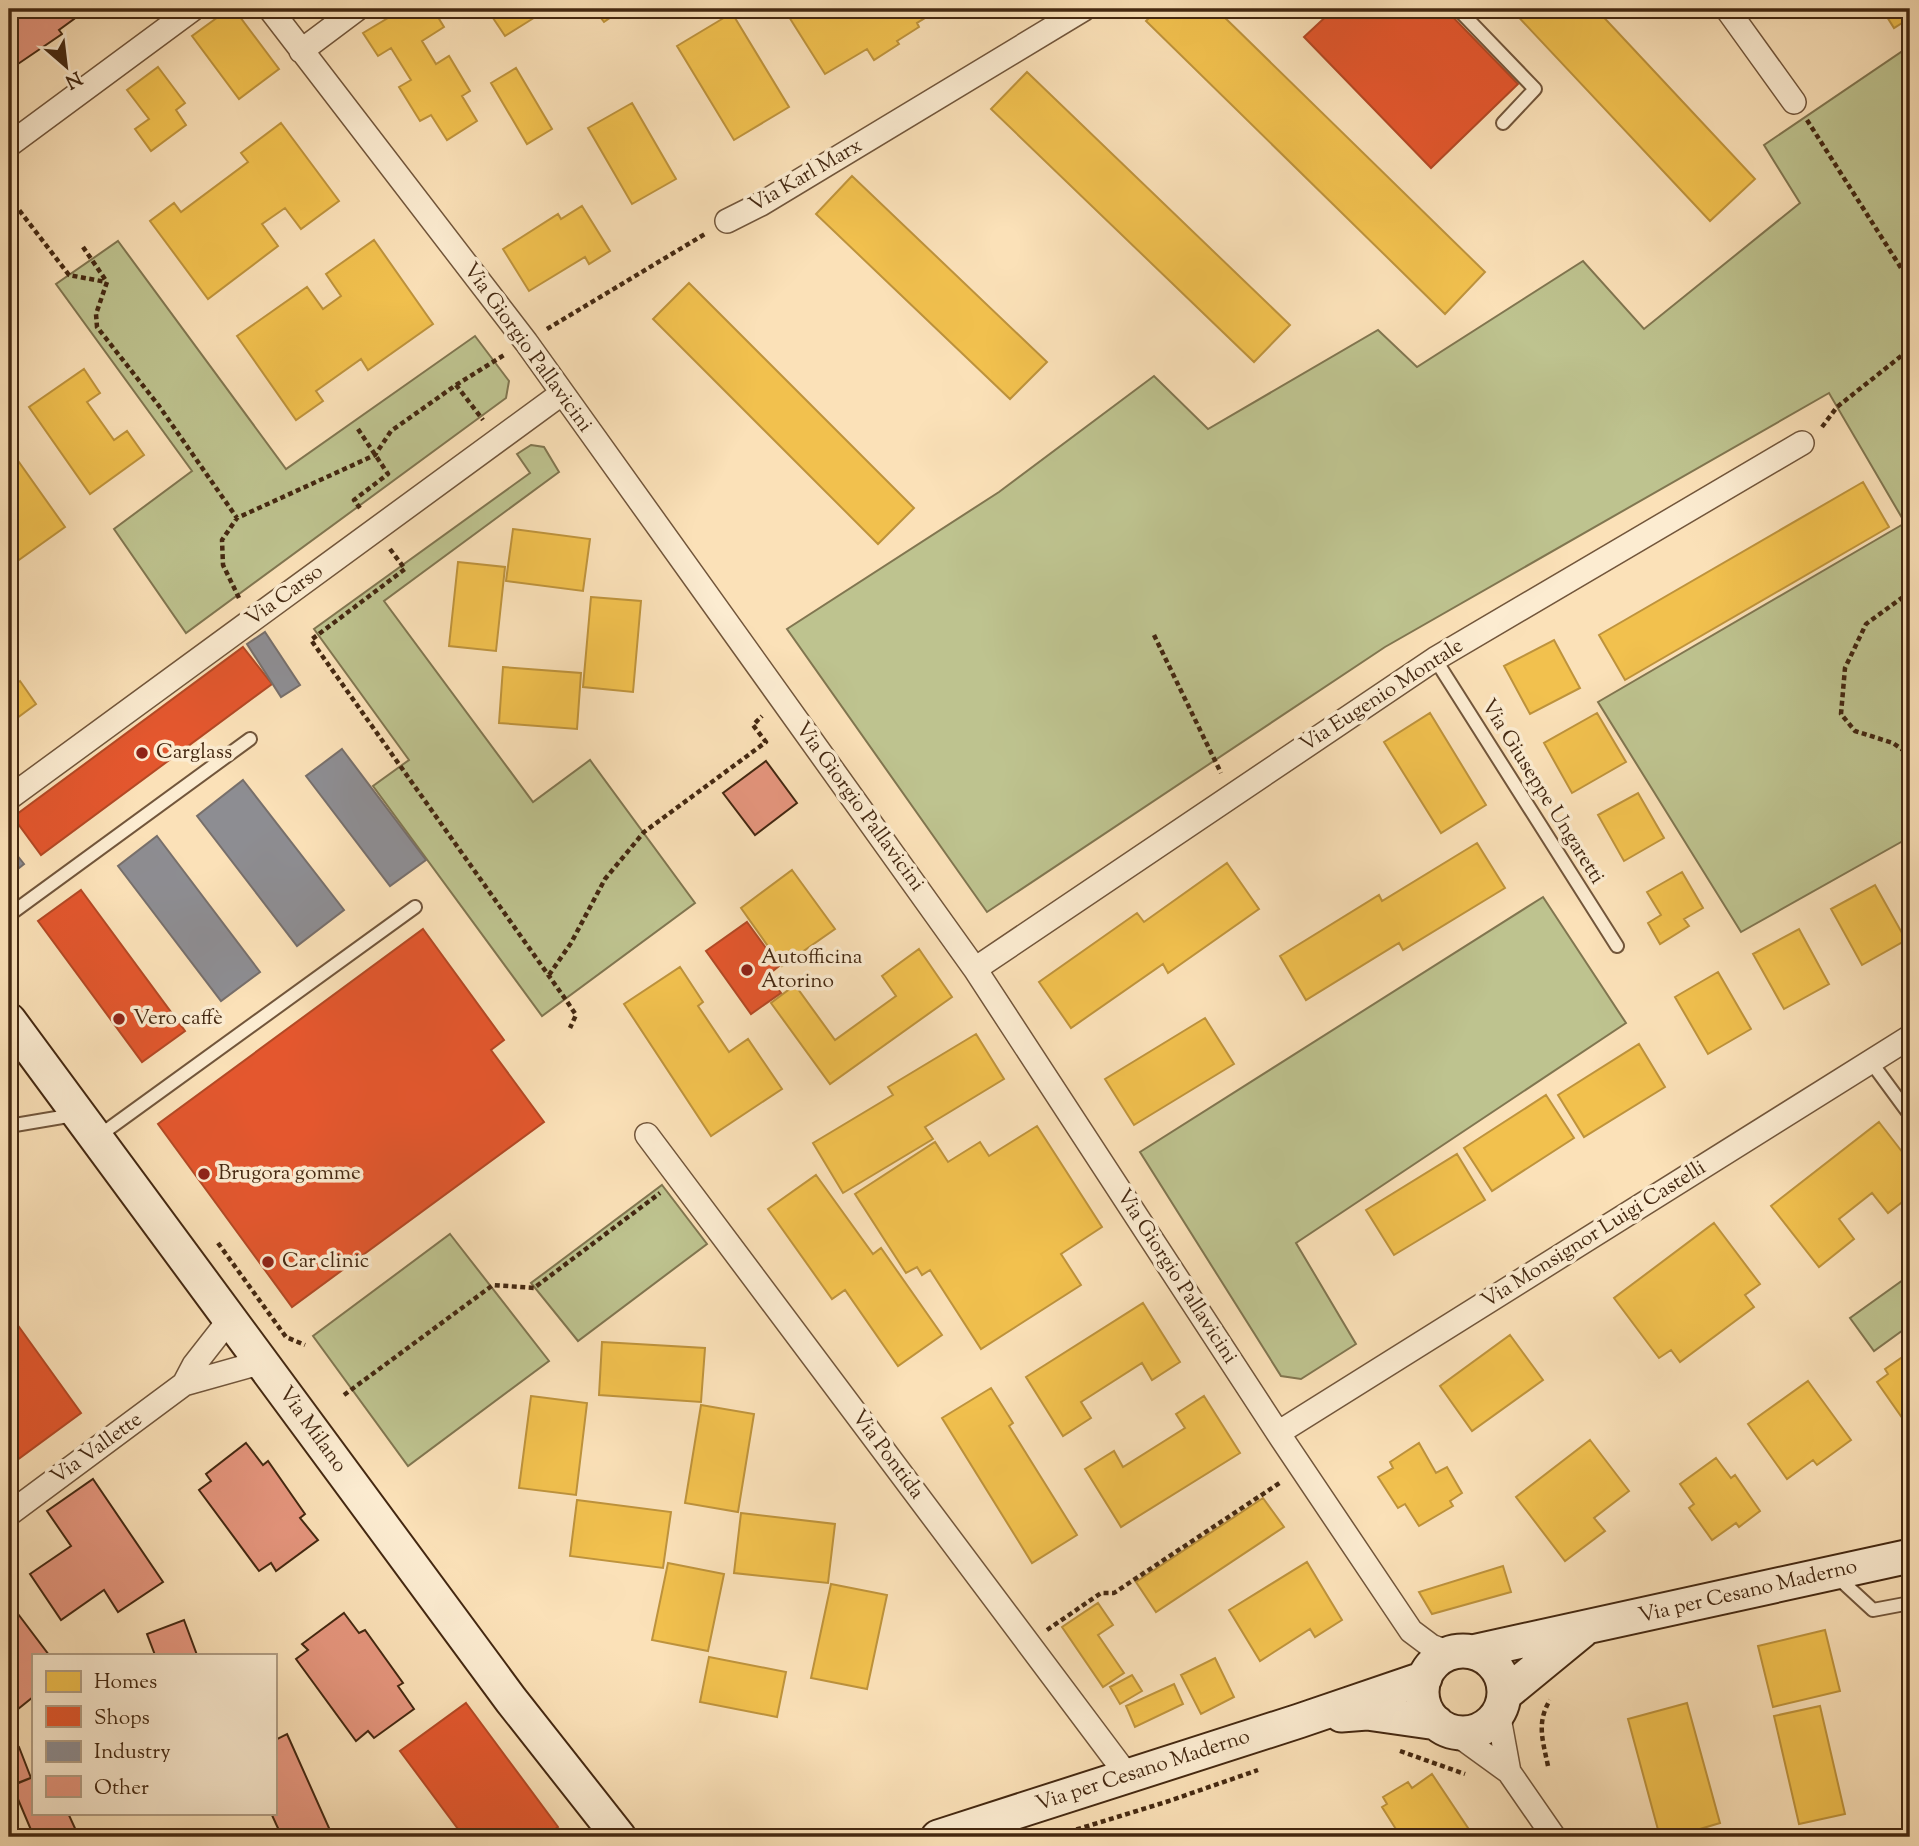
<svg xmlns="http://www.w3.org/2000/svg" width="1919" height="1846" viewBox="0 0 1919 1846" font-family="'Sorts Mill Goudy',serif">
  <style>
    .green { fill: #bec38f; stroke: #817650; stroke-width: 2 }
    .homes { fill: #f2c14e; stroke: #be933c; stroke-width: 2 }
    .shops { fill: #e4572e; stroke: #b44925; stroke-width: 2 }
    .industry { fill: #8d8d92; stroke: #776f6b; stroke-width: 2 }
    .building { fill: #e6967e; stroke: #442811; stroke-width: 2 }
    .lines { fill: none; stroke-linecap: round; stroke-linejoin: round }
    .service-casing { stroke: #72563b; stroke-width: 16 }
    .minor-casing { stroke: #72563b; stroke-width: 26 }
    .secondary-casing { stroke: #442811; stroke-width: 37 }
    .path { stroke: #442811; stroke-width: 4.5; stroke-dasharray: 5 3.5; stroke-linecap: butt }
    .service { stroke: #fcecd1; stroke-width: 12 }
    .minor { stroke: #fcecd1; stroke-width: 23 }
    .secondary { stroke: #fcecd1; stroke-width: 33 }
    .poi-dot { fill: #8f2418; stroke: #fcecd1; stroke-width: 2.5 }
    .labels { text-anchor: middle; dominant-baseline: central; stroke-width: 7; stroke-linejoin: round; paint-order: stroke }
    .street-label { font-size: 21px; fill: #442811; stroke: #fcecd1 }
    .poi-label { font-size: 21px; fill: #442811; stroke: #fcecd1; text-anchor: start }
  </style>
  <rect width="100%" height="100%" fill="#fbe1b8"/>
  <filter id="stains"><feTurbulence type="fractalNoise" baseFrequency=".00286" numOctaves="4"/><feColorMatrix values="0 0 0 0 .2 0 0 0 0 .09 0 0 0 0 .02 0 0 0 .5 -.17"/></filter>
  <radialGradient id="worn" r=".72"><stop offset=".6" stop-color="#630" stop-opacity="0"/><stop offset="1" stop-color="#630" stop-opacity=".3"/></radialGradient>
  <!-- green -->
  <path class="green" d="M1910 46V837L1741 932 1598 702 1905 523 1829 393 1385 647 987 912 787 629 999 492 1154 376 1208 429 1378 330 1417 367 1583 261 1644 329 1800 203 1764 145Z
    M118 241 286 469 475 336 509 381 506 398 186 633 114 529 192 471 56 284Z
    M531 445 544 447 559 472 384 601 533 802 590 760 695 903 542 1016 373 786 409 760 314 629 530 473 517 454Z
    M1543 897 1626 1023 1296 1243 1356 1344 1301 1379 1281 1376 1140 1152Z
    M662 1185 707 1244 578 1341 531 1283Z
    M450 1234 549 1361 408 1466 313 1336Z
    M1910 1275V1325L1874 1351 1850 1318Z"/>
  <!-- homes -->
  <path class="homes" d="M229 9H234L279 69 239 99 192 36Z
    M403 9H433L444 27 422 41 436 64 449 56 470 91 462 96 477 121 447 140 431 115 420 121 399 87 411 80 391 48 378 56 363 33Z
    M487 9H544L545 11 505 36Z
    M594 9H623L604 22Z
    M784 9H940L917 23 919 27 897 41 899 44 874 60 867 49 825 74Z
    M1158 9H1216L1485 272 1445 314 1146 21Z
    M1511 9H1596L1755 179 1710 221Z
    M1882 9H1910V18L1894 28Z
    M732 13 789 107 734 140 677 46Z
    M158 67 185 103 176 110 186 125 151 151 135 129 149 119 127 90Z
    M516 68 552 129 527 144 491 83Z
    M1027 72 1290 325 1254 362 991 109Z
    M632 103 676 179 632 204 588 128Z
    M281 123 339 201 301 229 285 208 262 224 278 246 208 299 150 221 174 203 181 212 248 162 241 153Z
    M852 176 1047 362 1010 399 816 214Z
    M582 206 610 251 589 264 585 257 529 291 503 249 558 214 561 219Z
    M374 240 433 324 368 370 361 359 316 391 323 401 296 420 237 336 307 287 323 309 341 296 326 274Z
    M689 283 914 508 878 544 653 319Z
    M84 369 100 393 87 402 114 440 127 431 144 455 90 494 29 407Z
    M9 448 65 527 9 567Z
    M1863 482 1889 527 1625 680 1599 635Z
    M513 529 590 539 583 591 506 581Z
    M458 562 505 567 496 651 449 646Z
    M591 597 641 601 633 692 583 687Z
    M1554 640 1580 688 1530 714 1504 666Z
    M503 667 581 673 577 729 499 723Z
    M20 681 36 704 9 724V682L12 686Z
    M1430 713 1486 805 1441 833 1384 742Z
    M1597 713 1626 762 1572 793 1544 743Z
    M1638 793 1664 838 1624 861 1598 815Z
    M1477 843 1505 888 1403 950 1399 943 1306 1000 1280 956 1379 895 1382 901Z
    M1227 863 1259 909 1168 973 1163 964 1071 1028 1039 982 1137 913 1144 922Z
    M792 870 835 929 782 966 741 908Z
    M1682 872 1703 908 1684 919 1689 926 1660 944 1648 923 1661 915 1647 892Z
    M1875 885 1906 940 1862 965 1831 909Z
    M1799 929 1829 984 1784 1009 1753 954Z
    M919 949 952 997 830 1084 771 1003 795 985 835 1040 896 996 882 976Z
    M680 967 703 1002 698 1006 729 1052 748 1039 782 1089 711 1136 624 1004Z
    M1718 972 1751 1029 1708 1054 1675 997Z
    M1205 1018 1234 1064 1134 1125 1105 1079Z
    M976 1034 1004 1079 925 1127 933 1139 843 1193 813 1143 893 1095 888 1087Z
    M1639 1044 1665 1087 1584 1137 1558 1095Z
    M1546 1095 1574 1138 1492 1191 1464 1148Z
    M1879 1122 1910 1162V1196L1888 1213 1872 1193 1839 1219 1854 1239 1819 1267 1771 1206Z
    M1037 1126 1102 1227 1061 1254 1081 1285 981 1349 930 1270 922 1275 917 1267 906 1273 855 1194 935 1142 948 1162 980 1142 989 1156Z
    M1457 1154 1485 1200 1394 1255 1366 1210Z
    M816 1175 873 1254 881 1248 942 1335 898 1366 845 1290 832 1299 768 1209Z
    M1714 1223 1760 1284 1745 1295 1754 1307 1680 1362 1671 1350 1659 1358 1614 1298Z
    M1143 1303 1180 1362 1152 1380 1142 1363 1081 1402 1091 1418 1063 1436 1026 1377Z
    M1510 1335 1543 1380 1472 1431 1440 1386Z
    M602 1342 705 1348 701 1402 599 1395Z
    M1904 1356 1906 1359 1910 1356V1429L1877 1382 1888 1374 1885 1369Z
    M1808 1381 1851 1440 1817 1465 1813 1460 1787 1479 1748 1424Z
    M991 1388 1013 1423 1009 1426 1077 1535 1032 1563 942 1418Z
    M531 1396 587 1403 576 1495 519 1488Z
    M1204 1396 1240 1453 1121 1527 1085 1469 1114 1451 1123 1467 1185 1428 1176 1414Z
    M701 1405 754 1414 738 1512 685 1503Z
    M1590 1440 1629 1491 1594 1518 1605 1531 1565 1561 1516 1497Z
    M1419 1443 1436 1473 1447 1467 1462 1493 1450 1501 1453 1506 1419 1526 1405 1504 1398 1508 1378 1477 1393 1468 1390 1462Z
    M1716 1458 1731 1478 1735 1475 1760 1511 1739 1527 1736 1523 1712 1540 1689 1508 1694 1504 1680 1484Z
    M1263 1498 1284 1527 1156 1612 1136 1582Z
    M577 1500 671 1512 663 1568 570 1556Z
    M741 1513 835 1524 828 1583 734 1573Z
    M1307 1562 1342 1620 1315 1637 1310 1629 1260 1661 1229 1610Z
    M668 1563 724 1574 708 1651 652 1640Z
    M1503 1566 1511 1592 1432 1614 1419 1592Z
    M831 1584 887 1595 867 1689 811 1678Z
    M1098 1603 1113 1625 1098 1635 1124 1673 1103 1687 1062 1627Z
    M1825 1630 1840 1691 1773 1707 1758 1646Z
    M709 1657 786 1672 777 1717 700 1702Z
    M1215 1658 1234 1697 1201 1714 1181 1675Z
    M1132 1675 1142 1691 1120 1704 1110 1687Z
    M1174 1684 1183 1704 1135 1727 1126 1706Z
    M1687 1703 1720 1823 1700 1829 1703 1837H1660L1628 1719Z
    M1820 1706 1845 1814 1799 1824 1774 1716Z
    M1432 1774 1474 1837H1410L1406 1830 1399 1834 1382 1807 1387 1804 1383 1797 1408 1782 1412 1788Z"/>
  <!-- shops -->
  <path class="shops" d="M1334 9H1445L1518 84 1431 168 1304 37Z
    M243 647 272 684 41 855 13 817Z
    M81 890 185 1031 142 1062 38 921Z
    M747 922 779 966 768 975 781 993 751 1014 706 951Z
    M423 929 504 1040 491 1050 544 1122 292 1307 158 1124Z
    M9 1313 81 1413 13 1463 9 1457Z
    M466 1703 558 1827 544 1837H464L400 1751Z"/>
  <!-- industry -->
  <path class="industry" d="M265 632 300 685 281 697 247 644Z
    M342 749 426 860 390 886 306 776Z
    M243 780 344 910 297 946 197 816Z
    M157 836 260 972 221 1001 118 866Z
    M9 845 24 864 9 876Z"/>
  <!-- building -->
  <path class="building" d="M9 9H67L74 19 59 30 62 34 15 66 12 62 9 65Z
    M766 761 797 803 755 835 723 793Z
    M246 1443 263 1465 268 1461 305 1514 300 1518 318 1540 276 1571 271 1563 259 1571 199 1490 211 1481 206 1474Z
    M93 1479 163 1582 118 1612 104 1590 61 1620 30 1574 71 1546 47 1511Z
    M9 1602 49 1655H33V1697L18 1709 9 1697Z
    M344 1613 359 1633 365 1630 403 1683 398 1686 414 1709 374 1738 368 1731 356 1741 296 1659 308 1650 302 1644Z
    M184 1620 197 1655H155L147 1634Z
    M287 1734 333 1837H282L271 1813H275V1740Z
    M19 1747 31 1778 9 1787V1751Z
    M33 1777V1813H68L79 1837H34L12 1785Z"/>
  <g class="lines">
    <defs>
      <path id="service" d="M1458 9 1535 89 1503 123
        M1435 659 1617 946
        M9 915 250 739
        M1871 1062 1910 1115
        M9 1126 74 1115
        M96 1138 415 907
        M1835 1575 1873 1610 1910 1603"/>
      <path id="minor" d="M270 9 526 342 975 969 1278 1433 1411 1631 1431 1646 1449 1653
        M1727 9 1794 102
        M301 51 357 9
        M9 145 193 9
        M727 221 761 204 1084 9
        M9 798 561 394
        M975 969 1435 659 1802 443
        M647 1135 1127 1775
        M184 1384 194 1365 230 1319
        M1278 1433 1910 1037
        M9 1514 184 1384 262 1362
        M1498 1712 1509 1772 1554 1837
        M1451 1730 1509 1772"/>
      <path id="secondary" d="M9 1020 511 1700 619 1837
        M1422 1692a41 41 0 1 1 82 0a41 41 0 1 1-82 0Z
        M1472 1652 1910 1556
        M1504 1695 1582 1631
        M1341 1715 1367 1713 1437 1723
        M938 1837 1299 1721 1425 1678"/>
    </defs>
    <!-- service casing -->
    <use href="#service" class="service-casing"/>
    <!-- minor casing -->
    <use href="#minor" class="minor-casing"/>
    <!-- secondary casing -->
    <use href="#secondary" class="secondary-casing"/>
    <!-- path -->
    <path class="path" d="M1807 120 1910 282
      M9 197 69 275 106 282
      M83 247 107 282 96 314 97 327 159 406 237 518
      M547 329 705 234
      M456 385 483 420
      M1822 427 1837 407 1910 349
      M358 429 388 474 354 500 362 511
      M390 549 405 569 311 640 566 1000 576 1015 570 1028
      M1910 592 1866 624 1845 668 1841 714 1855 731 1893 743 1910 755
      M239 598 223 565 222 540 237 518 375 455 391 431 456 385 504 355
      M1154 635 1221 773
      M549 975 571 943 605 879 644 832 766 742 753 725 762 716
      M218 1243 286 1337 305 1345
      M344 1395 493 1285 534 1288 660 1193
      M1047 1630 1101 1593H1114L1281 1482
      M1400 1751 1465 1774
      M1548 1766C1543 1741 1536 1723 1550 1700
      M1052 1837 1169 1801 1258 1770"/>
    <!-- service -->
    <use href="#service" class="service"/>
    <!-- minor -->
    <use href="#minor" class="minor"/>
    <!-- secondary -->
    <use href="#secondary" class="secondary"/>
  </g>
  <!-- markers -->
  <g class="poi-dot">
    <circle cx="142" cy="753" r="7"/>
    <circle cx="747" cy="970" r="7"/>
    <circle cx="119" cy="1019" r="7"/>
    <circle cx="204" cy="1174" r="7"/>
    <circle cx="268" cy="1262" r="7"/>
  </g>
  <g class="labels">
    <!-- street labels -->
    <g class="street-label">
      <text transform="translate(806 176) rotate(-30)">Via Karl Marx</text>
      <text transform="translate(527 348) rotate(54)">Via Giorgio Pallavicini</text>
      <text transform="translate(285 596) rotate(-36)">Via Carso</text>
      <text transform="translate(1382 696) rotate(-33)">Via Eugenio Montale</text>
      <text transform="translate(1542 792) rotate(58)">Via Giuseppe Ungaretti</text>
      <text transform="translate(859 807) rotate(54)">Via Giorgio Pallavicini</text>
      <text transform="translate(1594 1235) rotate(-32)">Via Monsignor Luigi Castelli</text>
      <text transform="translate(1176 1277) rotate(57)">Via Giorgio Pallavicini</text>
      <text transform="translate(312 1430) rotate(54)">Via Milano</text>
      <text transform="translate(97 1449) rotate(-36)">Via Vallette</text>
      <text transform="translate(887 1455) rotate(53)">Via Pontida</text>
      <text transform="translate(1748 1592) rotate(-13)">Via per Cesano Maderno</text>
      <text transform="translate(1143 1771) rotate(-18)">Via per Cesano Maderno</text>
    </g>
    <!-- poi labels -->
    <g class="poi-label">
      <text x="156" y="753">Carglass</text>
      <text x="761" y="958">Autofficina<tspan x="761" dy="24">Atorino</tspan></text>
      <text x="133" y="1019">Vero caffè</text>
      <text x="218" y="1174">Brugora gomme</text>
      <text x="282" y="1262">Car clinic</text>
    </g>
  </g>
  <!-- margin -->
  <rect width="1919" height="1846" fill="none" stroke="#fbe1b8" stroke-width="35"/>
  <rect x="10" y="10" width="1898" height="1825" fill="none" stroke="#442811" stroke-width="3.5"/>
  <rect x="18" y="18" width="1884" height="1811" fill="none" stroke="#442811" stroke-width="2"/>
  <!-- legend -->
  <rect x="32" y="1654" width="245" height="161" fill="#fcecd1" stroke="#b29e84" stroke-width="2"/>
  <rect x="46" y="1671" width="35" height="21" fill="#f2c14e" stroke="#b29e84" stroke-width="2"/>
  <text x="94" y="1688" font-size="21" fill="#442811">Homes</text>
  <rect x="46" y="1706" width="35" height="21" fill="#e4572e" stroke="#b29e84" stroke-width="2"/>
  <text x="94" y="1724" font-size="21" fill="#442811">Shops</text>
  <rect x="46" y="1741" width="35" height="21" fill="#8d8d92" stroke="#b29e84" stroke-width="2"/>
  <text x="94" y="1758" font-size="21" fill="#442811">Industry</text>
  <rect x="46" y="1776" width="35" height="21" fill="#e6967e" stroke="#b29e84" stroke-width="2"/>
  <text x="94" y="1794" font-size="21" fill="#442811">Other</text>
  <!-- north arrow -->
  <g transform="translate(66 66) rotate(152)" stroke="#fcecd1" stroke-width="5" paint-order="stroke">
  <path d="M0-5L12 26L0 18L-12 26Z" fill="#442811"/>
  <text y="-10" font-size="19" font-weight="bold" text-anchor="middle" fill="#442811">N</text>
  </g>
  <rect width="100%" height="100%" filter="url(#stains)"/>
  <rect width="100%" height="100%" fill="url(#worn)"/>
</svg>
